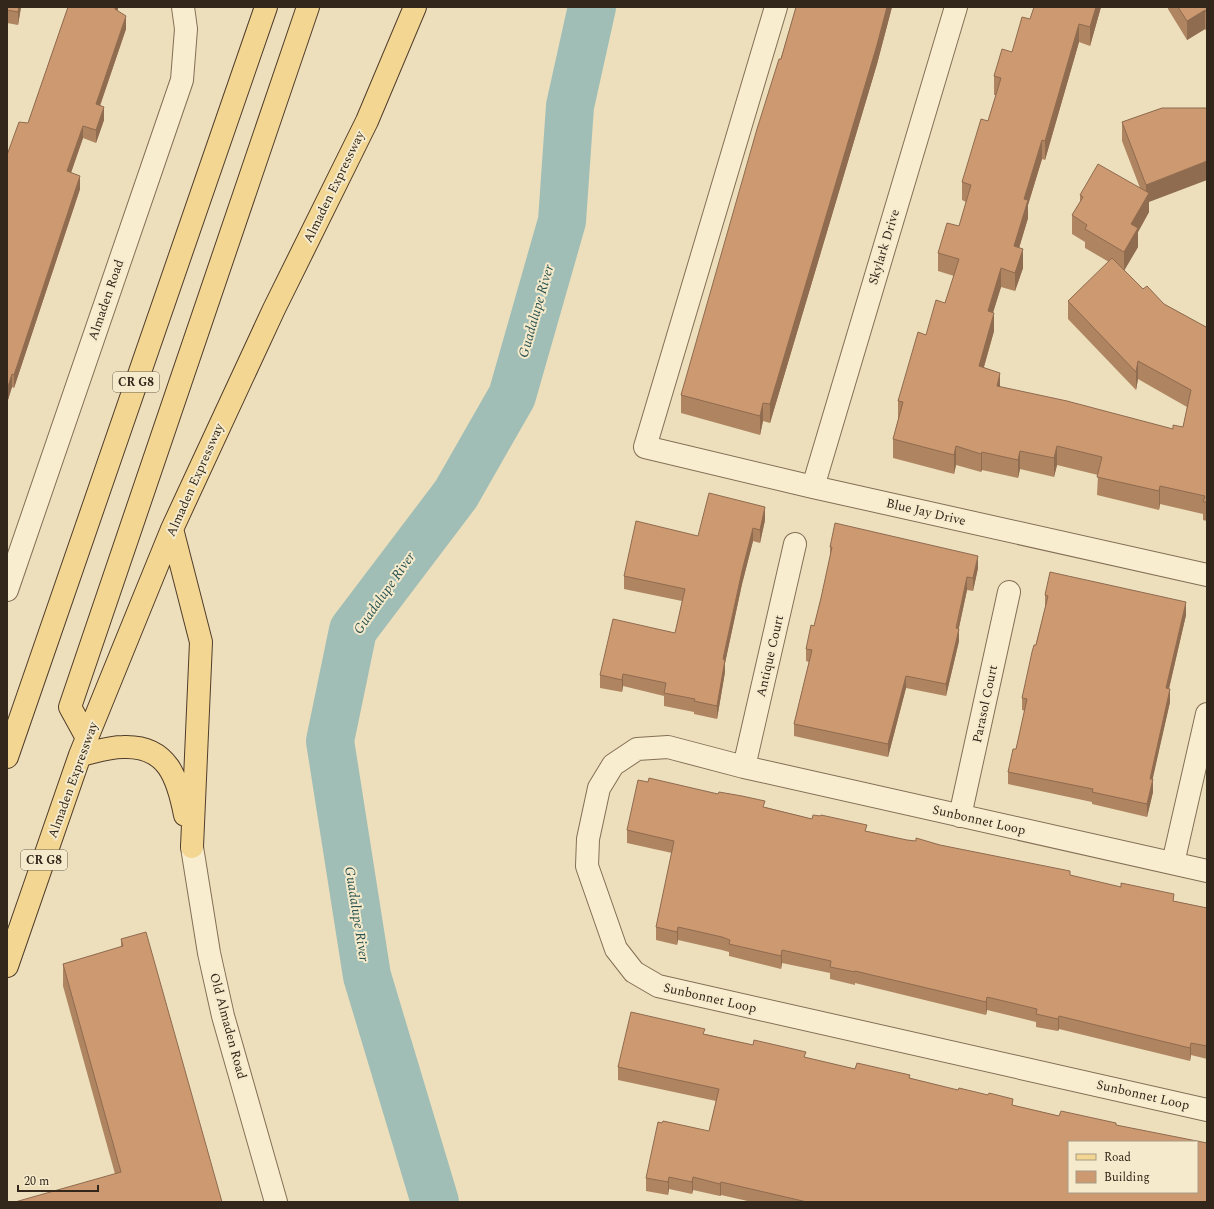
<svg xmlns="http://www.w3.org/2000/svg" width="1214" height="1209" viewBox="0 0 1214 1209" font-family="Spectral,serif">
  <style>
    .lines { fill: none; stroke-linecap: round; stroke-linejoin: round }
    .river { stroke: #a0beb6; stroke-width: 48 }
    .minor-casing { stroke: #846f56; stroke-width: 24 }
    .major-casing { stroke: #513d2b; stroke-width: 24 }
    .minor { stroke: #f8edcf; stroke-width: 22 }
    .major { stroke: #f2d692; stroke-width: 22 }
    .wall { fill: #af8461 }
    .shaded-wall { fill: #8f6b4f }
    .building { fill: #cc9971; stroke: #8f6b4f; fill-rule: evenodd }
    .labels { text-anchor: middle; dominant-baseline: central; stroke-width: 4; stroke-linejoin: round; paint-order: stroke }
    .shield { fill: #f5eacb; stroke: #6d6250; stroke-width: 1 }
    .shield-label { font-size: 12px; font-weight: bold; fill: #33271b }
    .street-label { font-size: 13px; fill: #33271b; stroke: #f5eacb }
    .water-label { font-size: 14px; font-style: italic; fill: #2a5351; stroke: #f5eacb }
  </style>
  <rect width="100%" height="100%" fill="#eddfbc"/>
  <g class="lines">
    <!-- river -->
    <path class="river" d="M435 1202 367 976 330 741 353 630 456 494 512 396 562 221 570 106 592 7"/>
    <defs>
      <path id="minor" d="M776 7 645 447 813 487 1207 575
        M813 487 956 7
        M7 590 182 80 186 29 183 7
        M744 767 795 544
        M960 816 1009 592
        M192 847 209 953 223 1016 276 1202
        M1173 863 1207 714
        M1207 871 744 767 668 747 637 749 613 765 599 788 588 839 587 866 616 949 634 972 658 986 1207 1110"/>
      <path id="major" d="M172 529 201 642 192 847
        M87 738 70 707 308 7
        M80 755C94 752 109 747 123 747 168 745 178 779 185 815
        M7 757 266 7
        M7 966 80 755 172 529 274 309 367 121 415 7"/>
    </defs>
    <!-- minor casing -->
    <use href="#minor" class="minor-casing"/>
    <!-- major casing -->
    <use href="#major" class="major-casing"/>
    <!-- minor -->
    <use href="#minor" class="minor"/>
    <!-- major -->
    <use href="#major" class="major"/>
  </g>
  <!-- wall -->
  <path class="wall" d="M7 7H21L18 25 7 23Z
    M68 7H118V11L126 29 100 106 104 120 96 143 83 138 71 173 80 189 14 388 12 387 7 403 28 123Z
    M796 7H892L877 64 770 423 763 421 760 435 681 413V395Z
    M1034 7H1101L1090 46 1079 42 1045 160 1042 159 1028 205V218L1019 248 1023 268 1015 291 1001 287 993 312 994 331 984 367 1000 387 1173 429 1183 427 1187 407 1138 379 1136 390 1068 319V301L1109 262 1085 248V242L1072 234V215L1080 202V195L1140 188 1122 141V122L1162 108 1149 202V212L1138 232V247L1124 270 1143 289 1164 304 1206 327 1207 325V521L1203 520V514L1160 504 1159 510 1097 495 1098 475 1057 465 1054 477 1020 469 1018 478 982 470 981 472 956 465 954 474 893 458V439L898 420V401L926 335 945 303 954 276 938 271V253L959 226 966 202 962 200V182L988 121 996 95H994V76L1012 52 1030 19Z
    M1168 7H1207V32L1205 29 1187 40 1168 9Z
    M765 520 760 543 753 541 742 584 725 663V672L717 719 694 714V712L664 706V696L623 686 622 692 600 688V675L675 633 682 601 624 589V576Z
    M830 547 978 568 973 591 967 590 959 628V641L946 696 906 688 888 757 794 736V724L809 662 806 661V649L814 626 821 598 830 559Z
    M1045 595 1186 615 1169 689 1170 702 1152 779 1153 792 1147 817 1092 804V802L1008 784V772L1016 749 1025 711 1022 710V698L1045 608Z
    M765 807 812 819 907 840 940 845 1070 875 1174 901 1207 908V1059L1191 1055 1190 1061 1059 1029 1058 1031 1036 1027V1022L987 1010 986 1015 855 983V985L830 979V973L782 963 781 969 729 956V952L722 950 678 940 677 945 656 940V927L672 853 627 843V830Z
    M121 939 222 1202 115 1174 63 986V964L121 947Z
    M705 1034 855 1069 910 1078 1013 1105 1059 1116 1116 1125 1207 1202H752L721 1195 720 1196 693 1190 692 1194 669 1189 668 1195 646 1191V1178L709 1131 716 1101 618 1080V1067Z"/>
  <!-- shaded-wall -->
  <path class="shaded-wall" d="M19 7H21L18 25V12Z
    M115 7H118L115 22Z
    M887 7H892L877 64 770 423V404Z
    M1096 7H1101L1090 46V27Z
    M1205 10V29L1187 40V21Z
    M126 16V29L96 117V104Z
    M1079 24V42L1045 160V141Z
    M104 107V120L96 143V130Z
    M83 126V138L67 184V171Z
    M1042 140V159L1028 205V218L1014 265V246L1024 199Z
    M1207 161V180L1149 202V212L1138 232V247L1124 271V252L1131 224 1146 198V185Z
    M80 176V189L14 388V375Z
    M1023 249V268L1015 291V273Z
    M1001 268V287L988 329V311Z
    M994 313V331L979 384V366Z
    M1138 361V379L1136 390V372Z
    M1000 373V391L997 386Z
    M12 374V387L7 403V390Z
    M763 403V421L760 435V416Z
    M956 446V465L954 474V455Z
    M1057 446V465L1054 477V458Z
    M1020 451V469L1018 478V460Z
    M982 452V470L981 472V454Z
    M1160 486V504L1159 510V491Z
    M765 507V520L760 543V530Z
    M753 528V541L742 584 725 663V672L717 719V706L723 659 742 571Z
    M978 556V568L973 591V578Z
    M967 577V590L957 636 959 629V641L946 696V684Z
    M1186 602V615L1166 701V688Z
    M623 674V686L622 692V680Z
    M906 676V688L888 757V744Z
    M1170 689V702L1150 791V779Z
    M1153 779V792L1147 817V804Z
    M678 927V940L677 945V932Z
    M782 950V963L781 969V956Z
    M987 997V1010L986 1015V1002Z
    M1059 1016V1029L1058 1031V1019Z
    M1191 1043V1055L1190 1061V1048Z
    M669 1177V1189L668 1195V1182Z
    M693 1177V1190L692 1194V1182Z
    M721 1182V1195L720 1196V1184Z"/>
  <!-- building -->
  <path class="building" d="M7 7H19L18 12 7 10Z
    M68 7H115V9L126 16 96 104 104 107 96 130 83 126 67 171 80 176 14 375 12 374 7 390V155L19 122 28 123Z
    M796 7H887L877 45 770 404 763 403 760 416 681 395 757 129 779 59H781Z
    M1034 7H1096L1090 27 1079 24 1045 141 1042 140 1024 199 1028 200 1014 246 1023 249 1015 273 1001 268 988 311 994 313 979 366 1000 373 997 386 1067 401 1173 429V425L1183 427 1191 390 1138 361 1136 372 1068 301 1112 258 1143 289 1147 286 1164 304 1206 327 1207 325V502H1203L1205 496 1160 486 1159 491 1097 477 1102 457 1057 446 1054 458 1020 451 1018 460 982 452 981 454 956 446 954 455 893 439 903 402 898 401 918 332 926 335 936 300 945 303 959 259 938 253 947 223 959 226 971 185 962 182 981 119 988 121 1001 78 994 76 1002 49 1012 52 1022 17 1030 19Z
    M1178 7H1207V14L1205 10 1187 21Z
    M1162 108H1207V161L1146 185 1122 122Z
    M1098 164 1149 193 1131 224 1138 228 1124 252 1085 229 1087 225 1072 215 1083 197 1080 195Z
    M709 493 765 507 760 530 753 528 742 571 723 659 725 660 717 706 694 701 695 699 664 693 666 683 623 674 622 680 600 675 613 619 675 633 685 589 624 576 636 521 698 536Z
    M835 523 978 556 973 578 967 577 956 628 959 629 946 684 906 676 888 744 794 724 812 650 806 649 811 625 814 626 821 598 832 547H830Z
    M1050 572 1186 602 1166 688 1170 689 1150 779H1153L1147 804 1092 792 1093 789 1008 772 1013 749H1016L1027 699 1022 698 1032 652 1034 645H1036L1048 596 1045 595Z
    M649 778 718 794 719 792 742 796 765 801 763 807 812 819 813 815 820 816 821 815 867 825 865 831 907 840 916 841V838L940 845 1070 871V875L1121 887V883L1174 894 1173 901 1207 908V1046L1191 1043 1190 1048 1059 1016 1058 1019 1036 1014 1037 1009 987 997 986 1002 855 971V972L830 967 831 961 782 950 781 956 729 944 730 940 722 937 678 927 677 932 656 927 674 841 627 830 638 780 648 782Z
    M146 932 222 1202H15L121 1172 63 964 123 946 121 939Z
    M631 1012 705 1029 703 1034 753 1045 754 1040 806 1052 804 1057 855 1069 857 1063 910 1075 909 1078 958 1090 959 1088 988 1095 989 1093 1013 1099 1012 1105 1059 1116 1061 1111 1116 1123V1125L1207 1143V1202H807L721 1182 720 1184 693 1177 692 1182 669 1177 668 1182 646 1178 658 1122 662 1123 663 1121 709 1131 719 1089 618 1067ZM1069 1142H1197V1192H1069Z"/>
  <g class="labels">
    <!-- shield labels -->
    <g class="shield">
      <rect x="113" y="372" width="46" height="20" rx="3"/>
      <rect x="21" y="850" width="46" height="20" rx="3"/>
    </g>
    <g class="shield-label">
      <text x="136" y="382">CR G8</text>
      <text x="44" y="860">CR G8</text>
    </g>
    <!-- street labels -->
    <g class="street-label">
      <text transform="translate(334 187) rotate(-64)">Almaden Expressway</text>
      <text transform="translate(884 247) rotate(-73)">Skylark Drive</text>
      <text transform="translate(106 300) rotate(-71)">Almaden Road</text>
      <text transform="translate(195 480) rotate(-66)">Almaden Expressway</text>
      <text transform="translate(926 512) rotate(13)">Blue Jay Drive</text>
      <text transform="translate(770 656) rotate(-77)">Antique Court</text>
      <text transform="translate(985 704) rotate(-78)">Parasol Court</text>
      <text transform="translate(73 780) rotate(-70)">Almaden Expressway</text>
      <text transform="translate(979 820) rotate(13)">Sunbonnet Loop</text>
      <text transform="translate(710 998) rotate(13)">Sunbonnet Loop</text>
      <text transform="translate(228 1026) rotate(75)">Old Almaden Road</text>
      <text transform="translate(1143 1095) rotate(13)">Sunbonnet Loop</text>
    </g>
    <!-- water labels -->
    <g class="water-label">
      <text transform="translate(536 311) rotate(-74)">Guadalupe River</text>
      <text transform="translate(384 593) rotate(-55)">Guadalupe River</text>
      <text transform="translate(357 914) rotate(81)">Guadalupe River</text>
    </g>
  </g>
  <!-- border -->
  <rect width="1214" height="1209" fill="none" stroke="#33271b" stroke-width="16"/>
  <!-- legend -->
  <rect x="1068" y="1141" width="130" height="52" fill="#f5eacb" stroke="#a79c85"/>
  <rect x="1076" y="1154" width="20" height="6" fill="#f2d692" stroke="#a79c85"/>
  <text x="1104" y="1161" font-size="12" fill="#33271b">Road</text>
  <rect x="1076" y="1171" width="20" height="12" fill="#cc9971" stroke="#a79c85"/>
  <text x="1104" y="1181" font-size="12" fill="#33271b">Building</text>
  <!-- scale -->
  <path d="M18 1185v6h80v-6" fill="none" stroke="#33271b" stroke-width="2"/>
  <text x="24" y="1185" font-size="12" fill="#33271b" stroke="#f5eacb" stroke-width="3" paint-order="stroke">20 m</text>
</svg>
